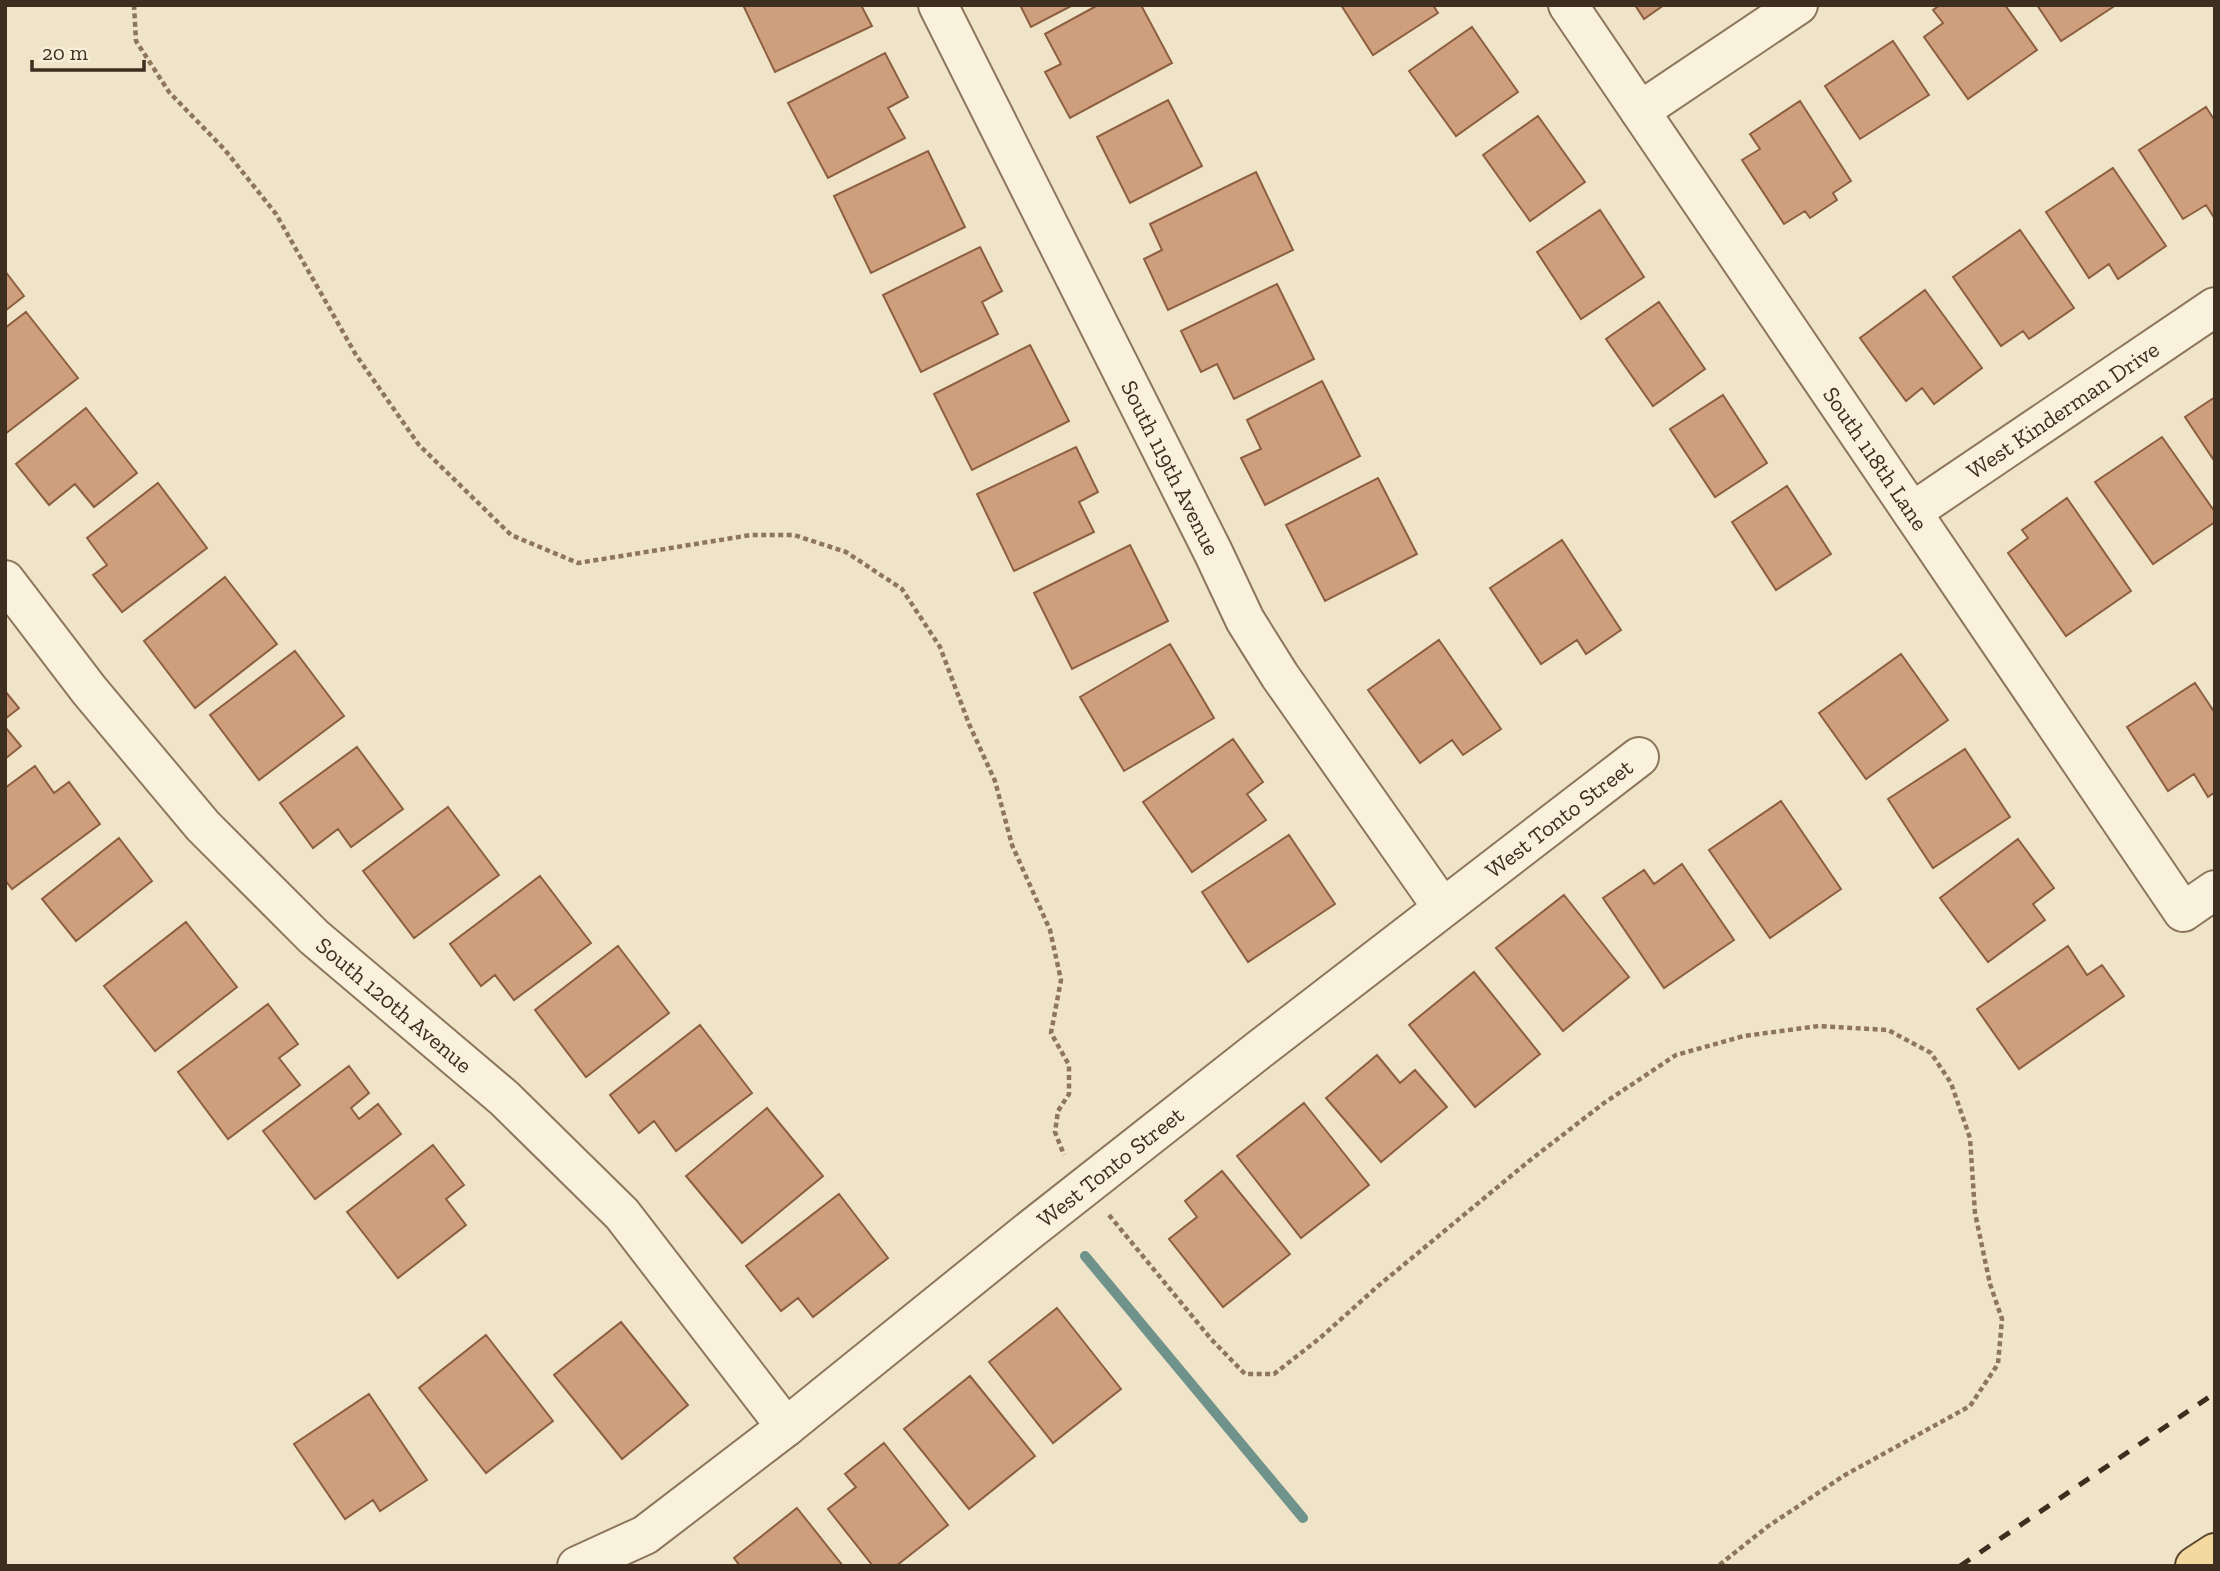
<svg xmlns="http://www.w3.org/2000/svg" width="2220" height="1571" viewBox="0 0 2220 1571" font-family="'Zilla Slab',serif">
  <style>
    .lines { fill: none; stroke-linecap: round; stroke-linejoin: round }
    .stream { stroke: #6f938a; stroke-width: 10 }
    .building { fill: #cf9f7d; stroke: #8d5f41; stroke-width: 2 }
    .minor-casing { stroke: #8d765c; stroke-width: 42 }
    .major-casing { stroke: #5b4430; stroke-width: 42 }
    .path { stroke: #8d765c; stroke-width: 4.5; stroke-dasharray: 5 3.5; stroke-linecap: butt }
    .minor { stroke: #faf1dc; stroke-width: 38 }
    .major { stroke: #f3d9a0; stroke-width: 38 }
    .rail { stroke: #3d2e20; stroke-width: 5; stroke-dasharray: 12 12; stroke-linecap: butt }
    .labels { text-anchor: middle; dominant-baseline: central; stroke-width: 6; stroke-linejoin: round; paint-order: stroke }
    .street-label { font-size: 23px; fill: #3d2e20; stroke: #f7eed8 }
  </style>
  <rect width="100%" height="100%" fill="#f0e4c8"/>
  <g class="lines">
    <!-- stream -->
    <path class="stream" d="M1085 1256 1303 1518"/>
  </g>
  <!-- building -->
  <path class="building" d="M743 5H861L872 26 775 72Z
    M1020 5H1073L1031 27Z
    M1098 5H1141L1172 63 1070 118 1045 72 1061 64 1045 34Z
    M1341 5H1433L1438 13 1373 55Z
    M1635 5H1664L1644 19Z
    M1940 5H2005L2037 50 1968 99 1924 37 1943 23 1933 10Z
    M2037 5H2116L2061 41Z
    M1472 27 1518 92 1456 136 1409 71Z
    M1893 41 1929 95 1860 139 1825 86Z
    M885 53 908 97 888 108 905 138 828 178 788 103Z
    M1168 100 1202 166 1130 203 1097 137Z
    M1800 101 1851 181 1833 193 1837 200 1810 218 1805 211 1784 224 1742 160 1760 149 1750 134Z
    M2206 107 2215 121V214L2213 216 2206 205 2183 219 2139 150Z
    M1538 116 1585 182 1530 221 1483 155Z
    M928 151 965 227 871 273 834 196Z
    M2113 168 2166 246 2118 279 2109 264 2089 278 2046 212Z
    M1256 172 1293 250 1168 310 1144 259 1162 250 1150 224Z
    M1600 210 1644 277 1581 319 1537 252Z
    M2020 230 2074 308 2029 339 2023 331 2001 346 1953 277Z
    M980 247 1002 291 982 302 998 334 921 372 883 295Z
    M5 271 24 296 5 311Z
    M1277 284 1314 359 1234 399 1217 364 1201 372 1181 331Z
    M1925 290 1982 368 1934 404 1922 388 1906 401 1860 338Z
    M1659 302 1705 369 1653 406 1606 339Z
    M26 312 78 378 5 434V328Z
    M1030 345 1069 421 972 470 934 394Z
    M1322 381 1360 456 1265 505 1241 458 1261 449 1247 420Z
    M1723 395 1767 463 1715 497 1670 429Z
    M2215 397V462L2185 417Z
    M86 408 137 473 94 507 75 484 49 505 16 464Z
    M2162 437 2215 512V522L2153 564 2095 482Z
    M1076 447 1098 492 1079 502 1094 532 1014 571 977 494Z
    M1378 478 1417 554 1325 601 1286 525Z
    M158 483 207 548 122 612 93 575 107 565 87 538Z
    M1787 486 1831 554 1776 590 1732 522Z
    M2067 498 2131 591 2066 636 2008 553 2028 538 2022 530Z
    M1562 540 1621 630 1586 654 1577 640 1541 664 1490 588Z
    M1130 545 1168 621 1072 669 1034 593Z
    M225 577 277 644 195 708 144 641Z
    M1439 640 1501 729 1463 755 1452 740 1420 763 1368 690Z
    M1170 644 1214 718 1124 771 1080 697Z
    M295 651 344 716 259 780 210 715Z
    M1901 654 1948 720 1866 779 1819 713Z
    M2195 683 2215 713V792L2208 797 2194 774 2168 791 2127 727Z
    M5 691 19 708 5 719Z
    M5 727 21 746 5 759Z
    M1233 739 1263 782 1247 794 1266 820 1192 872 1143 802Z
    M357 747 403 809 351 847 338 829 313 848 280 803Z
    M1965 749 2010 817 1933 868 1888 799Z
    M35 766 54 793 69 782 100 824 12 889 5 880V788Z
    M1781 801 1841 889 1770 938 1709 850Z
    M448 807 499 875 414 938 363 871Z
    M1289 835 1335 904 1248 962 1202 892Z
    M119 838 152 881 76 941 42 899Z
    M2018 839 2054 888 2033 904 2045 920 1988 962 1940 898Z
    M1682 864 1734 940 1664 988 1603 898 1644 870 1654 884Z
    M540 876 591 943 514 1000 495 975 481 986 450 944Z
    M1564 895 1629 977 1563 1031 1496 948Z
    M186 922 237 987 155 1051 104 986Z
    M618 946 669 1013 586 1077 535 1010Z
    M2068 946 2087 975 2102 965 2124 996 2019 1069 1977 1009Z
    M1474 972 1540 1054 1475 1107 1409 1025Z
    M268 1004 298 1044 279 1058 300 1085 228 1139 178 1072Z
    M700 1025 752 1093 676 1151 654 1121 639 1133 610 1095Z
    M1377 1055 1400 1083 1415 1070 1447 1107 1381 1162 1326 1098Z
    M349 1066 369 1093 351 1108 359 1119 378 1104 401 1134 315 1199 263 1131Z
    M1304 1103 1369 1185 1301 1238 1237 1156Z
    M767 1108 823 1176 742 1243 686 1176Z
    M433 1145 464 1185 446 1199 466 1225 398 1278 347 1212Z
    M1222 1171 1290 1254 1223 1307 1169 1239 1197 1217 1185 1201Z
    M839 1194 888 1258 813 1317 798 1298 781 1311 746 1266Z
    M1057 1308 1121 1389 1053 1443 989 1362Z
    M621 1322 688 1405 622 1459 554 1375Z
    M486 1335 553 1421 486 1473 419 1388Z
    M970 1376 1035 1456 969 1509 904 1429Z
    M369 1394 427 1480 380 1511 373 1500 345 1519 294 1444Z
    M884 1443 948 1525 896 1566H873L828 1509 856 1487 845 1474Z
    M797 1508 843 1566H740L734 1558Z"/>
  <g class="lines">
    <defs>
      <g id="minor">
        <path id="s1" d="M938 5 1213 552 1245 620 1280 676 1442 907"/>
        <path id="s2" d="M1568 5 2183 912 2215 890"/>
        <path d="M1640 111 1798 5"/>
        <path id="s3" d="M1912 512 2215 307"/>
        <path id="s4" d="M5 580 89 690 203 826 314 937 504 1098 622 1214 786 1427"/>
        <path id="s5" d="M577 1566 645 1535 786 1427 1025 1234 1260 1049 1639 757"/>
      </g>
      <path id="major" d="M2195 1566 2215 1553"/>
    </defs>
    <!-- minor casing -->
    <use href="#minor" class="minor-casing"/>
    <!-- major casing -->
    <use href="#major" class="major-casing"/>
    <!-- path -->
    <path class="path" d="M134 5 136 41 169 92 225 150 276 214 356 355 419 445 511 535 578 563 751 535H794L846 552 902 589 940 647 969 724 995 781 1012 845 1050 930 1061 980 1051 1033 1069 1065V1094L1058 1111 1055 1132 1064 1155
      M1109 1215 1211 1339 1245 1374H1274L1320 1338 1378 1286 1529 1161 1604 1103 1676 1055 1744 1036 1819 1026 1888 1030 1931 1053 1951 1083 1970 1138 1975 1213 1990 1284 2002 1319 1998 1364 1970 1406 1845 1475 1767 1527 1718 1566"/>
    <!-- minor -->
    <use href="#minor" class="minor"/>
    <!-- major -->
    <use href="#major" class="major"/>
    <!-- rail -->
    <path class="rail" d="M1960 1566 2215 1393"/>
  </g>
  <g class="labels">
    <!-- street labels -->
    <g class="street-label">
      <text stroke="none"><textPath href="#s3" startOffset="182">West Kinderman Drive</textPath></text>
      <text stroke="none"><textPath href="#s2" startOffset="548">South 118th Lane</textPath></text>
      <text stroke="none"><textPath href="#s1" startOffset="518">South 119th Avenue</textPath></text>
      <text stroke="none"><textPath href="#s5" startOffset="1236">West Tonto Street</textPath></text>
      <text stroke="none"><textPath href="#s4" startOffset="578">South 120th Avenue</textPath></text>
      <text stroke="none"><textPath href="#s5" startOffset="668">West Tonto Street</textPath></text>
    </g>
  </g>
  <!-- border -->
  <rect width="2220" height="1571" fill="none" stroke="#3d2e20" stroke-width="14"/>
  <!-- scale -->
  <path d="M32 60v10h112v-10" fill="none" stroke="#3d2e20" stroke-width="3.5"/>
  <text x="42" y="60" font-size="21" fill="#3d2e20" stroke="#f7eed8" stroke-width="5" paint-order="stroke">20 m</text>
</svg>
